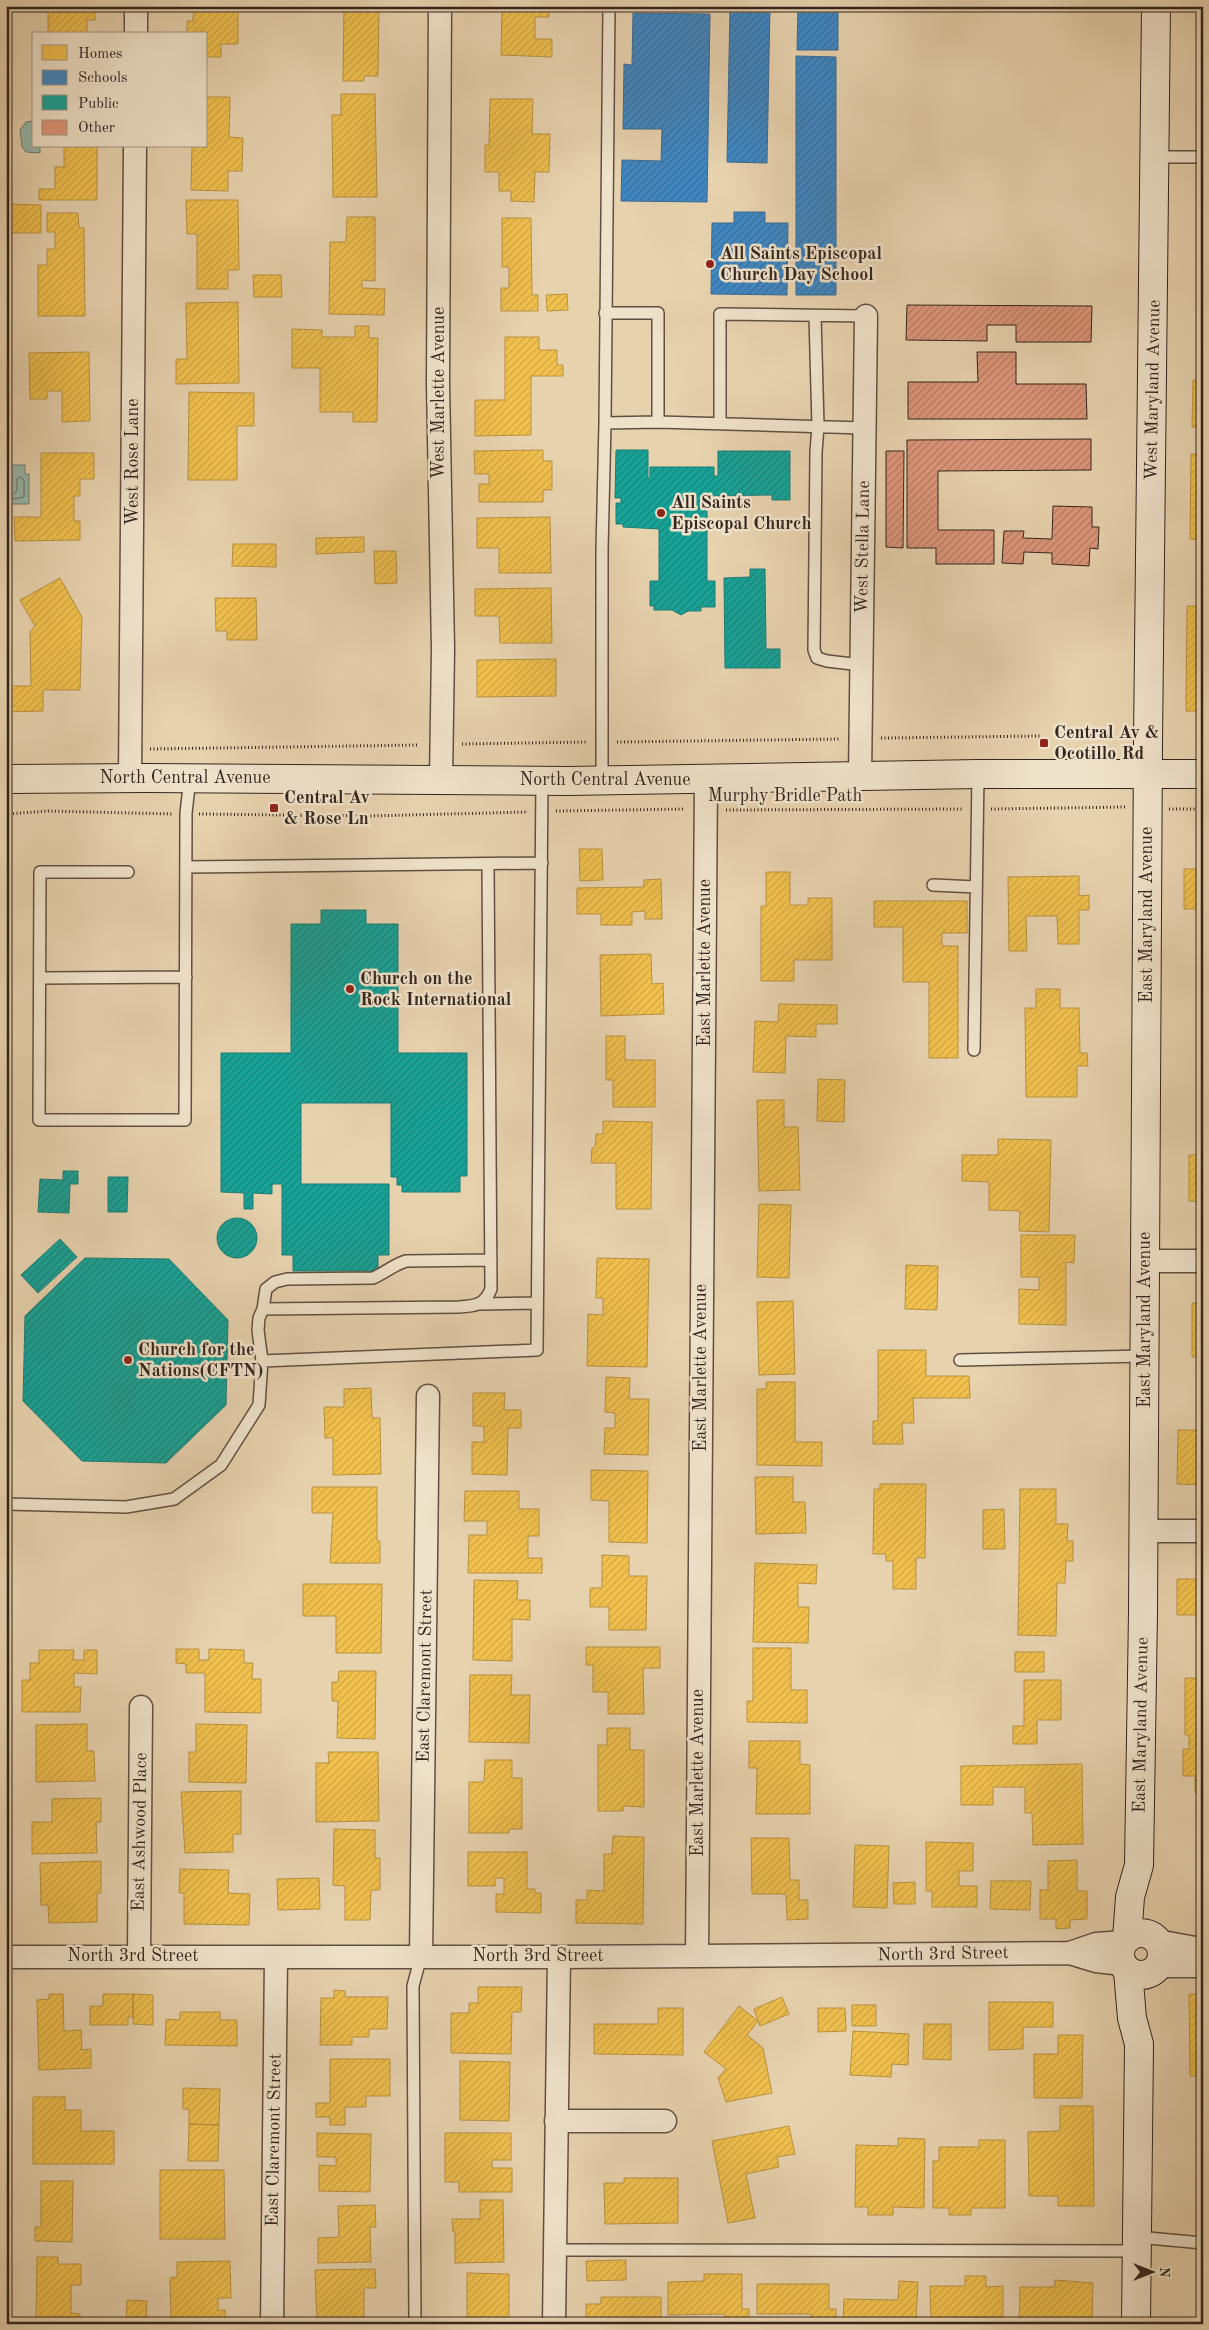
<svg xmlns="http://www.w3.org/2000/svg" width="1209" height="2330" viewBox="0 0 1209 2330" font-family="'Old Standard TT',serif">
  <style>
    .water { fill: #97b8aa; stroke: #6f7d72 }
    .homes { fill: url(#homes-hatch); stroke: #b99240 }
    .schools { fill: url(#schools-hatch); stroke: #3b6a93 }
    .public { fill: url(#public-hatch); stroke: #1f7d74 }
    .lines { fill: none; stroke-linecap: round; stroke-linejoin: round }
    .shore { stroke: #656e64; stroke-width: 1 }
    .building { fill: url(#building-hatch); stroke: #33251f }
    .lane-casing { stroke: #605043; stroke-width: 14 }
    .street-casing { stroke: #605043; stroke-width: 25 }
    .secondary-casing { stroke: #33251f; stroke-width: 30 }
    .path { stroke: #33251f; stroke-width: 3; stroke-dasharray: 1 2.5; stroke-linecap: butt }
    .lane { stroke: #efe2ca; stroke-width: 11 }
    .street { stroke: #efe2ca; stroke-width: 22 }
    .secondary { stroke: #efe2ca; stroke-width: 28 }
    .poi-dot { fill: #8f2418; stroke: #efe2ca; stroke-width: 2 }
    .labels { text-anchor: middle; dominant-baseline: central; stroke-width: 5; stroke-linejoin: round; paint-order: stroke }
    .poi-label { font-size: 18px; font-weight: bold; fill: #33251f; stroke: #efe2ca; text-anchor: start }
    .street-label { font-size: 18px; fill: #33251f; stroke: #efe2ca }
  </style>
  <defs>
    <pattern id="homes-hatch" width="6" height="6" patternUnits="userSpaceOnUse" patternTransform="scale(1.25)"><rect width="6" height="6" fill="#f2c14e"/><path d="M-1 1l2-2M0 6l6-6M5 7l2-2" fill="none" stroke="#d0a644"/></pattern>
    <pattern id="schools-hatch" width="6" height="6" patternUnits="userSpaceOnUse" patternTransform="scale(1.25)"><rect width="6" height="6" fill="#3f88c5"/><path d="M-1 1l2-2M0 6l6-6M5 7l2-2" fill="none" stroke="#356f9f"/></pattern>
    <pattern id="public-hatch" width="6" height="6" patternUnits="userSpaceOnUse" patternTransform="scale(1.25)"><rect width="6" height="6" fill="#17a398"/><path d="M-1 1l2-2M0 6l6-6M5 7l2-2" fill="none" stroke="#15857b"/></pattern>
    <pattern id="building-hatch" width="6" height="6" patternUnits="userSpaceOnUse" patternTransform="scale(1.25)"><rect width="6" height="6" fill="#de977a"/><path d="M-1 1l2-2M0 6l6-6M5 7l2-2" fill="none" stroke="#b57b63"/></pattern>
  </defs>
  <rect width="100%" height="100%" fill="#e7d2ae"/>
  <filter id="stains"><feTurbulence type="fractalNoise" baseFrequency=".004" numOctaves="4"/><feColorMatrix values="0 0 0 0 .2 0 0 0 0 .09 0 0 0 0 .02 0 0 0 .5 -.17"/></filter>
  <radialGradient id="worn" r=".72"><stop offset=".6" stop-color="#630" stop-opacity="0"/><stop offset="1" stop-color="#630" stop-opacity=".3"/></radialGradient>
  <!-- water -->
  <path class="water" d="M32 121 34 124V146H40V153L26 152 22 147 20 130 26 122Z
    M12 465H25V474H29V504H6L7 490H12Z"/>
  <!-- homes -->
  <path class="homes" d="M48 6H95V20H87V33L97 34H48Z
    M194 6H238V44H221V57H206V34L187 33V21H193Z
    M344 6H379L378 76H364V81H343Z
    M502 6H549V17H535V39H552V57L501 55Z
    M341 94H375L377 197H333L332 115H341Z
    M206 97H230L229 137 243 138 242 171H228V191L191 190 192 146H206Z
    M490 99H533L532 134H550L549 172H535L534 202 511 201V191H499V172H485V145H489Z
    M64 146H97V200H39V189H55V167H64Z
    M186 200H238L239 270H228V289H197V234H187Z
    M6 204 41 205V233H6Z
    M47 213H78L79 228H84L85 316H38V265H47V249H55V232H47Z
    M347 217H375V281L362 280V288L385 289 384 315 329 314 330 242H346Z
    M502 218H531L532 295H538V311H501V288H509V267H502Z
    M253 275H281L282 297H254Z
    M567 294 568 310 547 311 546 295Z
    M238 302 239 383 176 384V359H187L186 303Z
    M355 326H369V338H378L377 422H353V412H320V368H292V329L322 330V337H355Z
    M505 337H539V350H557V365H563V376H531V435L475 436V400H505Z
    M89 352 90 421 62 422V391H47V399H30L29 353Z
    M1193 380H1203V428L1192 427Z
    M189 392 254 393V426H237V480H188Z
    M543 450V461H552V490H543V502H479V484H489V474H475L474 451Z
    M41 453H94V479H80V496H74V521H80V540L15 541 14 517H41Z
    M1191 454H1203V540L1190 539Z
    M550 517 551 573H499V548H477V518Z
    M364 537V552L316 554V538Z
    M233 544H276V567L232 566Z
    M374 551H396L397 583 375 584Z
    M60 578 82 617 80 690H43V711L6 712V686H31L30 632 35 626 20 600Z
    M551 588 552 643H500L499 616H475V589Z
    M215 598H256L257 640H227V631H216Z
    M1187 606H1203V711H1186Z
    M556 659V696L477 697V660Z
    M579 849H602L603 880 580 881Z
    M1184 869H1203V909H1184Z
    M766 872H790V905H808V898H832V960H794V981H761V906H766Z
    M1079 876V896L1089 895V910H1079V944H1058L1057 916H1026L1027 951H1009L1008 877Z
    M661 879 662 919H645V911L632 912V925H601V914H577V888L644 887V880Z
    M874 901H967V933H942V946H958V1058H929V982H903V927H874Z
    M651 954 652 984 663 983 664 1014 601 1016 600 955Z
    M1036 989H1060V1008H1079L1080 1053H1087L1088 1066H1077V1097H1026L1025 1008H1036Z
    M779 1004 837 1005V1024H816V1037L786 1036 785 1073 753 1072 755 1021 778 1022Z
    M606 1036H625V1060H655V1107H613V1080H606Z
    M818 1079 845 1080 844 1122 817 1121Z
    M757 1100H784V1127H798L800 1190 759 1191Z
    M603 1121 652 1122 651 1209H616V1163H591L592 1148H595L596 1134H603Z
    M998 1139 1051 1140 1049 1232 1019 1231 1020 1211 989 1210V1182L962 1181V1155H998Z
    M1189 1155H1203V1202L1189 1201Z
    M759 1204 791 1205 789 1278 757 1277Z
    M1021 1235H1075L1074 1263 1066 1262V1325L1019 1324V1289L1039 1290V1277H1021Z
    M597 1258 649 1259 647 1367 587 1366 588 1314 603 1315V1298H596Z
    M906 1265 938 1266 937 1310 905 1309Z
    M793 1301 795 1374 759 1375 757 1302Z
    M1192 1303H1203V1357H1192Z
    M878 1350H926V1376H969L970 1398H913L914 1423H902L903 1444H873V1421H878Z
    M606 1377 630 1378 629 1399H649L648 1455 604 1454 605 1428H615V1413L605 1412Z
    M766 1382H795V1442H822V1466L757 1465V1389H766Z
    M371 1388 372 1418H380L381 1474 333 1475V1438H325L324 1407H344V1389Z
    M473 1393H505L504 1410H521V1428H508L507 1475 472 1474V1442H484V1426H473Z
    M1178 1430H1203V1485L1177 1484Z
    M591 1470 648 1471 647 1543 609 1542V1501L591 1500Z
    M755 1477H793V1502H805L806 1533 756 1534Z
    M880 1484H926L925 1558H916V1589H893V1561H886V1554H873L874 1489H880Z
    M312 1487H377V1541H380V1563H330L333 1513H312Z
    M1020 1489H1056V1524H1068L1067 1541H1073V1561H1066L1065 1583H1057L1056 1636 1018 1635Z
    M465 1491H519V1509H539V1536H528V1558H542V1573H468L469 1535H487V1521H464Z
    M1004 1509 1005 1549H983V1510Z
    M602 1555 629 1556V1576H647L646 1630H609V1607H590V1588H602Z
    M755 1563 817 1565 816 1584 798 1583V1607H809L808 1643 753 1642Z
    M1177 1579H1203V1624H1197V1615H1177Z
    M474 1580 518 1581 517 1600H530V1620L512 1619V1661L473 1660Z
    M303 1584H382L381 1653H336V1616H303Z
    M586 1647H660V1668H643L644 1714H608V1692H593V1665H586Z
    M753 1648H791V1690H807V1723L747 1722V1701H753Z
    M176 1649H199V1660H209V1649L244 1650V1663H253L252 1679H261V1713L205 1712V1673H186V1664L176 1663Z
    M39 1650H74L73 1660H84V1650H97V1674L74 1673V1687H81L80 1712H22V1680H30V1663H39Z
    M1015 1652H1044V1672H1015Z
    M339 1671H376L375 1739 337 1738 338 1701H332V1682H338Z
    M470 1675H512L511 1695H530L529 1743 469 1742Z
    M1185 1678H1203V1793H1195V1776H1183V1749H1189V1735H1185Z
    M1024 1680H1061V1720H1037V1744H1013V1726H1024Z
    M87 1724V1751H94L95 1781 36 1782V1725Z
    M196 1724 247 1725 246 1783 189 1782V1752H196Z
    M607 1728H630V1750H644V1807L623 1806V1811H598V1745H607Z
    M749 1741H800V1764L810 1765V1814H756L757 1768H749Z
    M328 1752H378L379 1821 316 1822V1763H329Z
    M485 1760H512V1778H522V1829H509V1833H469V1782H484Z
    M1082 1764 1083 1844 1033 1845 1032 1813H1025V1787H993V1805H961V1766Z
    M241 1791V1834H233V1852L185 1853 181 1792Z
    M101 1798V1822H96L97 1853 32 1854V1822H52V1799Z
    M334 1829 375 1830V1858H380V1890H371L370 1920H345V1886L333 1885Z
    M613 1836 644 1837 643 1924 576 1923V1900H587V1890L604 1891V1854H612Z
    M751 1838H789L790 1880H799V1900H808V1919L787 1920 786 1894H752Z
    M926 1842 973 1843V1871H959V1886H977V1907H932V1891H926Z
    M855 1845 889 1846 887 1908 853 1907Z
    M468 1852H527V1889H535V1893H541V1913L496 1912V1894H504V1878H495V1886H468Z
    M1077 1860V1891H1087V1919L1070 1920V1928L1056 1929V1919H1040V1890H1048V1861Z
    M101 1861V1893H97V1922L49 1923 48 1905H41L40 1863Z
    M180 1869 229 1870 228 1893 250 1894 249 1925 184 1924V1893H179Z
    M319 1878 320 1909 278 1910 277 1879Z
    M991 1881H1031L1030 1910 990 1909Z
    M915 1882V1904H894L893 1883Z
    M478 1987H522L521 2012H512L511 2054 451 2053V2013H469V2003H478Z
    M334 1990 345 1991V1997H388L387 2029H369V2037H352V2045H320L321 1998H334Z
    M49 1994H63L64 2031 81 2030 82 2050 91 2049V2068L39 2070 37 2000 49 1999Z
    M103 1994H133V2017H128V2025H90V2006H103Z
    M133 1994 153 1995V2025L133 2024Z
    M1189 1994H1203V2076H1190Z
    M782 1997 789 2014 760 2026 754 2009Z
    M989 2002H1053V2027H1023V2049L989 2050Z
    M852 2005H876V2026H852Z
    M739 2006 758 2021 747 2035 763 2048 772 2093 726 2102 718 2078 726 2069 704 2052Z
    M658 2008H683V2055L594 2054V2024H658Z
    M818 2008H845L846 2031 818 2032Z
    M180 2012H220V2020H237V2046L165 2045 166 2019 180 2020Z
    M924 2024H951V2060L923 2059Z
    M853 2031 909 2034 908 2065 892 2064 891 2077 850 2075Z
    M1058 2035H1083L1082 2098H1034V2054H1058Z
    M330 2059H390V2096H366V2107H345V2125H330V2117H316V2103H330Z
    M460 2061 510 2062 509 2121 460 2120Z
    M183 2088 220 2089 219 2125 189 2124V2109H183Z
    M33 2097H65V2110H81V2131H114V2164H33Z
    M1060 2106H1093L1094 2206H1058V2196H1029L1028 2132 1060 2131Z
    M189 2124 219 2125 218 2161H188Z
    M789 2126 795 2154 777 2157 779 2167 746 2174 755 2218 728 2223 712 2141Z
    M317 2133 371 2134 370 2192 319 2191V2165L336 2166V2157H317Z
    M445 2133H511V2160H492V2168H512V2192H459V2182H445Z
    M898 2138 925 2139 924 2208 893 2207V2215H868V2207H855L856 2145 898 2146Z
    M979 2140H1005V2208H971V2215H949V2208H933V2161H939V2147H979Z
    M160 2170H224L225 2239H160Z
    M624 2178H678V2223L605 2224 604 2183H624Z
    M41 2181H73L72 2242 35 2241V2227H41Z
    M480 2200H503L504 2262 455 2263V2232H453L452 2219H480Z
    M375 2205 376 2227H370L371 2262 318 2263V2238L339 2237 338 2206Z
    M37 2257H58V2264H81V2285H71V2313L80 2314V2324H36Z
    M626 2260V2280L587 2281 586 2261Z
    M230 2261 231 2298H218V2310H225L226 2324H171L170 2278 177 2277V2262Z
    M375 2269 376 2288H364V2324H317L315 2270Z
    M467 2273 509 2274V2324H467Z
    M704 2274H742V2309H749V2324H725V2314L668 2315V2282L704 2281Z
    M965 2276H986V2287L1003 2286V2317L954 2318V2324H931L930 2286H965Z
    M1055 2280 1093 2283 1092 2324H1075V2319L1044 2318V2324H1019L1020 2287H1055Z
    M899 2281 918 2282 916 2324H843L844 2299 898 2300Z
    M757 2284H829V2309H836V2324H811V2314H757Z
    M601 2297H661V2324H586V2304H601Z
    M127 2300 147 2301 146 2324H126Z"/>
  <!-- schools -->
  <path class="schools" d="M730 6H770L767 163 727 162Z
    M798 6H838V50H797Z
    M633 13 710 14 707 202 621 201 622 160 661 161 662 129H623L624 64 632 65Z
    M796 56 836 57V295H796Z
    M734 212H765V223H788L787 295 711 294 712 223H734Z"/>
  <!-- public -->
  <path class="public" d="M616 450H648V478H650V467H714V476H718V451H790V500H772V495L707 496V581H715V607H701V611H688L681 615 672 610H654V606H650V581H659V529L623 527V524H616V503H621V498H615Z
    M750 569H765L766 649H780V668H725L724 578 750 577Z
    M321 910H366V924H398V1053H467V1176H460V1192H402V1185H397V1177H391V1103H301V1184H389V1255H378V1271H293V1255H282V1184H272V1194L253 1193V1209H244V1193L221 1192V1053H291V924H321Z
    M63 1171H78V1184H70L69 1213 38 1212 40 1179 63 1180Z
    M108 1177H128L127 1212H108Z
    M217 1238a20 20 0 1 1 40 0a20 20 0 1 1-40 0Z
    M60 1239 77 1257 38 1293 21 1275Z
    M85 1258 169 1259 228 1320 226 1405 166 1463 82 1461 23 1401 25 1316Z"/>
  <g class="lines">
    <!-- shore -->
    <path class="shore" d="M20 477 24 480V497L14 499 12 496 17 490V479Z"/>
  </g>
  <!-- building -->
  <path class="building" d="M907 305 1092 306 1091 342H1016V325H987V341L906 340Z
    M977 352H1016V384H1086L1087 419H908V382H978Z
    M1091 439V470L938 471V530H994V564H936V548H907V440Z
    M886 451H904L903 548 886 547Z
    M1053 506 1092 507V527H1099L1098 549 1090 548 1089 566 1052 564V553L1024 552 1023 564 1002 563 1004 531H1024L1023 538 1052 539Z"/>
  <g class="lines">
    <defs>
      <path id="lane" d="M1156 157H1203
        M605 313H658V422
        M815 316 818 426 816 452 814 650 817 658 827 661 861 665
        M605 423 609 6
        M720 423V314L866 316
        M602 779V550L605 423 658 422 864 428
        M186 867 542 863
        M128 872H40L39 1120H185L186 813 190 778
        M933 885 976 887
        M41 978 186 977
        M974 1050 978 774
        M481 1304 537 1303
        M263 1309 266 1289 275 1282 287 1279 373 1278C385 1273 393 1265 406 1261L491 1260
        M960 1360 1145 1356
        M262 1361 537 1350 542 780
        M6 1504 126 1507 174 1499 221 1465 259 1405 262 1361 258 1330 259 1318 263 1309 459 1307C475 1306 485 1305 491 1289L488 864
        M1137 2237 1203 2243
        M554 2250 1137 2251
        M415 2324 413 1986 421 1956"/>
      <path id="street" d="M440 6 438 384 443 649 441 780
        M136 34V6
        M860 777 866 316
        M130 778 135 146
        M1145 1261H1203
        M1144 1531H1203
        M1157 1941 1195 1948 1203 1952
        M1070 1953 1096 1961 1123 1964
        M139 1956 141 1707
        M421 1956 428 1396
        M697 1956 706 779
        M6 1957H559L1070 1953 1096 1944 1124 1942
        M1158 1966H1196L1203 1961
        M556 2121H665
        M272 2324 276 1957
        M554 2324 559 1957"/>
      <path id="secondary" d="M6 779 146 778 568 781 978 774H1203
        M1120 1954a21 21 0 1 1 42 0a21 21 0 1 1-42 0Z
        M1127 1939 1130 1897 1139 1865 1143 1613 1148 742 1156 6
        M1128 1971 1132 2018 1139 2044 1136 2324"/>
    </defs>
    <!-- lane casing -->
    <use href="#lane" class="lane-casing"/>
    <!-- street casing -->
    <use href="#street" class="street-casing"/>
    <!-- secondary casing -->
    <use href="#secondary" class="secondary-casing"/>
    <!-- path -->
    <path class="path" d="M881 738 1040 736V747
      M617 742 840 739
      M462 744 588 742
      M150 749 418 745
      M991 809 1125 807
      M1169 809H1203
      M726 810 963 809
      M556 811 685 809
      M6 814 48 811 173 814
      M199 814 368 816 528 812"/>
    <!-- lane -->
    <use href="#lane" class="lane"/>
    <!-- street -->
    <use href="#street" class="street"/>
    <!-- secondary -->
    <use href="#secondary" class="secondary"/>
  </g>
  <!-- markers -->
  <g class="poi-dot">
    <circle cx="710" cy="264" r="5"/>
    <circle cx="661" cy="513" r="5"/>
    <rect x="1039" y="738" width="10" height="10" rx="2.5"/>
    <rect x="269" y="803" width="10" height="10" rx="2.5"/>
    <circle cx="350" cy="989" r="5"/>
    <circle cx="128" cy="1360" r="5"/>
  </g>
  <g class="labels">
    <!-- poi labels -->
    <g class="poi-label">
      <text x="720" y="254">All Saints Episcopal<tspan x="720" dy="21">Church Day School</tspan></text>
      <text x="671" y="503">All Saints<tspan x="671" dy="21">Episcopal Church</tspan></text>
      <text x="1054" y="733">Central Av &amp;<tspan x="1054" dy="21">Ocotillo Rd</tspan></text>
      <text x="284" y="798">Central Av<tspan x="284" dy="21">&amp; Rose Ln</tspan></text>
      <text x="360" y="979">Church on the<tspan x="360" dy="21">Rock International</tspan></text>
      <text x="138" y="1350">Church for the<tspan x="138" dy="21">Nations(CFTN)</tspan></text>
    </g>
    <!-- street labels -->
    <g class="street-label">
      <text transform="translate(1153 390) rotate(-89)">West Maryland Avenue</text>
      <text transform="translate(439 393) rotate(-90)">West Marlette Avenue</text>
      <text transform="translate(133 462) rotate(-90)">West Rose Lane</text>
      <text transform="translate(863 547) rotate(-89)">West Stella Lane</text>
      <text x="185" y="778">North Central Avenue</text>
      <text x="605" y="780">North Central Avenue</text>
      <text x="785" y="796">Murphy Bridle Path</text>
      <text transform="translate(1147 915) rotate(-90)">East Maryland Avenue</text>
      <text transform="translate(705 963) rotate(-90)">East Marlette Avenue</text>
      <text transform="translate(1145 1320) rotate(-90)">East Maryland Avenue</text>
      <text transform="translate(701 1368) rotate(-90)">East Marlette Avenue</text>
      <text transform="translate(425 1676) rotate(-89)">East Claremont Street</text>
      <text transform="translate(1141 1725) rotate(-89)">East Maryland Avenue</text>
      <text transform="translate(698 1773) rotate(-90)">East Marlette Avenue</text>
      <text transform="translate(140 1832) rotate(-89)">East Ashwood Place</text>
      <text transform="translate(943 1954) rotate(-1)">North 3rd Street</text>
      <text x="133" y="1956">North 3rd Street</text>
      <text x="538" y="1956">North 3rd Street</text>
      <text transform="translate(274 2140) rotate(-89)">East Claremont Street</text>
    </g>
  </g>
  <!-- margin -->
  <rect width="1209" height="2330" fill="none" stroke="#e7d2ae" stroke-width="25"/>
  <rect x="8" y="8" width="1194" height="2315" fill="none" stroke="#33251f" stroke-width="2.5"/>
  <rect x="12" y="12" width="1184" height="2305" fill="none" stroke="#33251f"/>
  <!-- legend -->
  <rect x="32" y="32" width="175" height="115" fill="#efe2ca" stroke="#a49686"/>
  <rect x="42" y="45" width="25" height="15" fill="#f2c14e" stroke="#a49686"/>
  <text x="78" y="58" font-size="15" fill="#33251f">Homes</text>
  <rect x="42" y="70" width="25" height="15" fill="#3f88c5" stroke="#a49686"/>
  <text x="78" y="82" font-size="15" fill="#33251f">Schools</text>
  <rect x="42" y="95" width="25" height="15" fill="#17a398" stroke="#a49686"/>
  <text x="78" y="108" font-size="15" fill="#33251f">Public</text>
  <rect x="42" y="120" width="25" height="15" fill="#de977a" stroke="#a49686"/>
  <text x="78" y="132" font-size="15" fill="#33251f">Other</text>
  <!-- north arrow -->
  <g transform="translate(1152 2272) rotate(90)" stroke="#efe2ca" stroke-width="4" paint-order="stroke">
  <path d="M0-4L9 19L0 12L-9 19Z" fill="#33251f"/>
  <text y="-8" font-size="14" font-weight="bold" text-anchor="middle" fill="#33251f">N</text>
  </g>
  <rect width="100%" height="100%" filter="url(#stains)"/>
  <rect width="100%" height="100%" fill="url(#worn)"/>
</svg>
